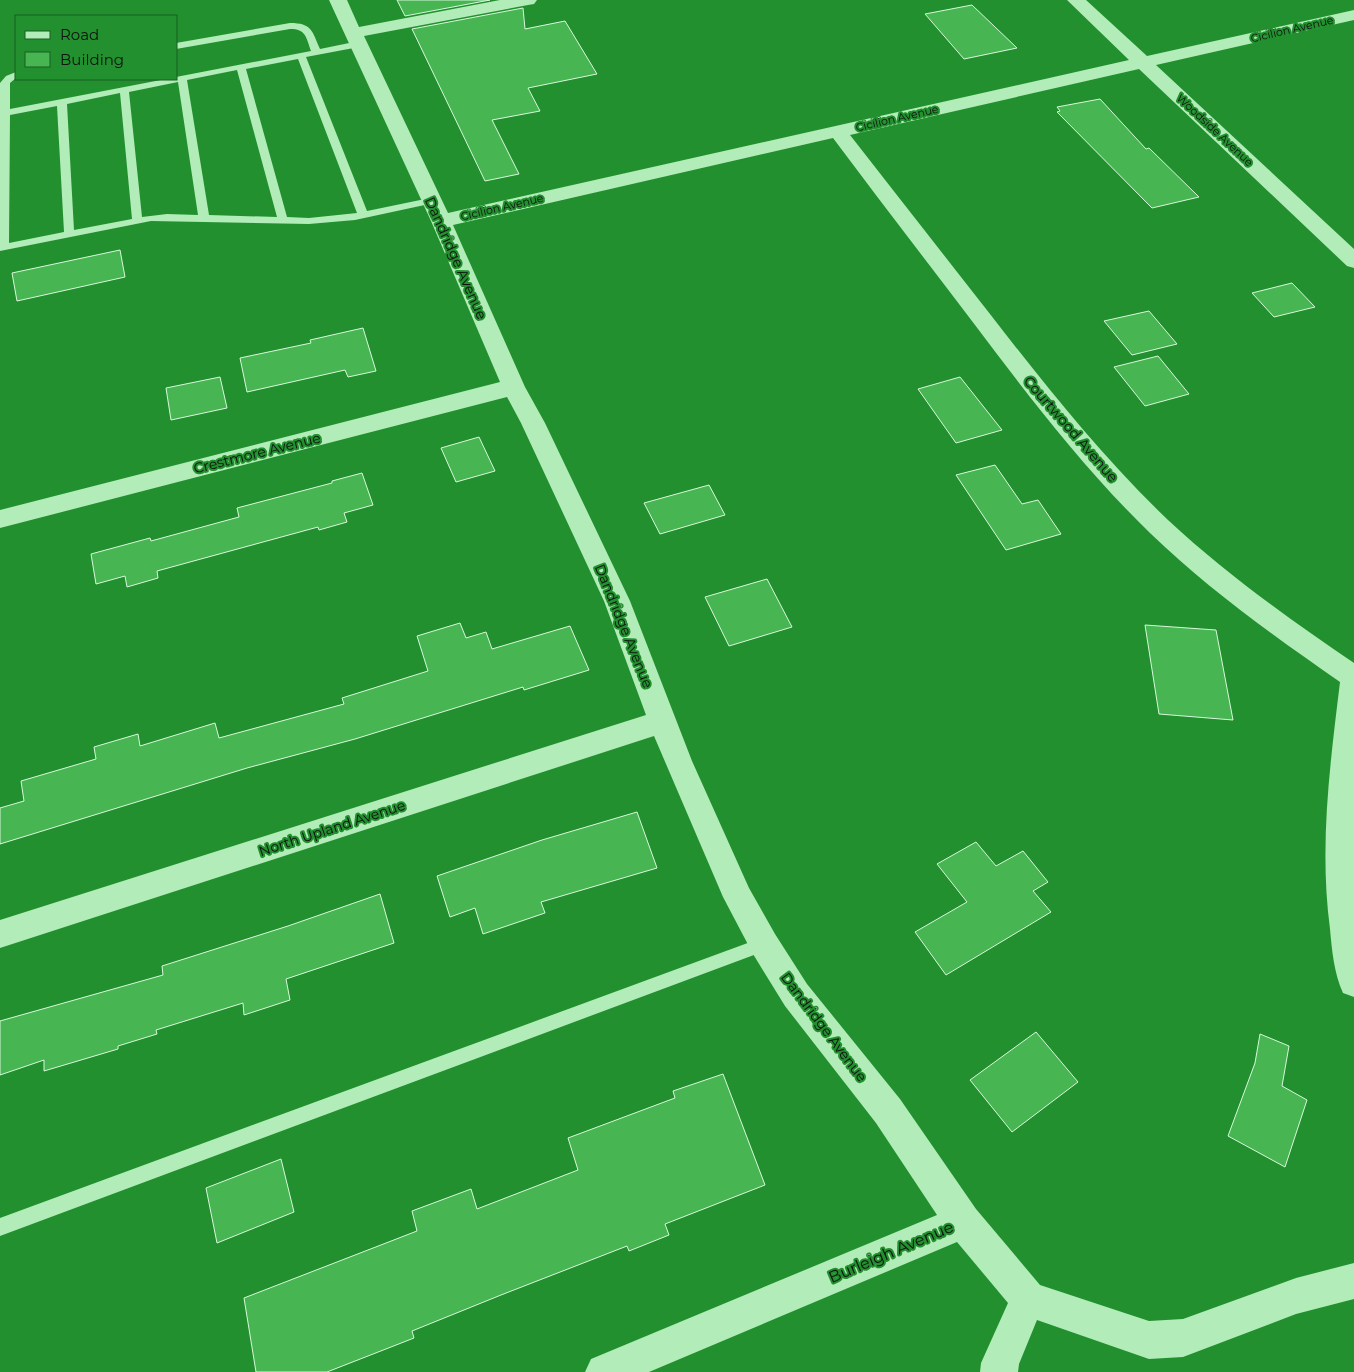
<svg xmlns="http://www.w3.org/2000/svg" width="1354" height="1372" viewBox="0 0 1354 1372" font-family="Montserrat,sans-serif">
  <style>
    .building { fill: #46b552; stroke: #d8f9db }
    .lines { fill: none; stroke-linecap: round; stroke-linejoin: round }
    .lane { fill: #b2ecb8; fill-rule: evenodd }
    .street { fill: #b2ecb8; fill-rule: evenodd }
    .labels { text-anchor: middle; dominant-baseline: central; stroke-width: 4; stroke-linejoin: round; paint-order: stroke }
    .far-street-label { font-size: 11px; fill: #111; stroke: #22902f }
    .street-label { font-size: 14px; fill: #111; stroke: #22902f }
    .near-street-label { font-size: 16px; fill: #111; stroke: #22902f }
  </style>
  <rect width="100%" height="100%" fill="#22902f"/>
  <!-- building -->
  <path class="building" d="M397 0H490L405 16Z
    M972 5 1017 48 964 59 925 14Z
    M523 8 525 29 565 21 597 74 528 88 540 111 492 120 519 174 485 181 412 29Z
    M1100 99 1146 149 1149 148 1199 197 1152 208 1057 112 1060 111 1057 107Z
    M120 250 125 277 17 301 12 273Z
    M1292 283 1315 307 1274 317 1252 293Z
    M1149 311 1177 344 1132 355 1104 321Z
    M363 328 376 371 348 377 345 370 247 392 240 358 311 343 310 340Z
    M1158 356 1189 394 1145 406 1114 367Z
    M220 377 227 408 171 420 166 388Z
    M960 377 1002 430 956 443 918 389Z
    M479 437 495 471 456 482 441 448Z
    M995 465 1022 504 1038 500 1061 534 1006 550 956 475Z
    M362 473 373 505 344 513 347 522 319 530 318 527 157 571 158 578 127 587 125 576 96 584 91 554 150 538 151 541 239 517 237 508 332 483V481Z
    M709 485 725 515 660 534 644 503Z
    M767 579 792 627 729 646 705 597Z
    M460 623 466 638 486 632 492 649 570 626 589 670 524 690 523 687 355 739 247 768 0 844V808L24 801 21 781 96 759 94 747 138 734 140 746 215 723 219 738 344 704 342 698 428 671 417 636Z
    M1145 625 1216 630 1233 720 1159 714Z
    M637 812 657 868 541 902 545 913 483 934 475 908 450 917 437 876 542 840Z
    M976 842 996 866 1023 851 1048 882 1033 891 1051 912 946 975 915 932 967 902 937 864Z
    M380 894 394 943 286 979 290 1000 244 1015 243 1003 156 1030 157 1034 118 1046V1049L44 1071V1060L0 1075V1021L163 975 162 966 288 926Z
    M1036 1032 1078 1082 1012 1132 970 1080Z
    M1260 1034 1289 1046 1282 1086 1307 1100 1285 1167 1228 1136 1255 1063Z
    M723 1074 765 1185 665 1224 669 1235 629 1251 627 1246 501 1295 412 1331 414 1338 327 1372H256L244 1298 417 1231 412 1211 471 1189 477 1209 578 1170 568 1138 675 1098 673 1091Z
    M281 1159 294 1212 217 1243 206 1188Z"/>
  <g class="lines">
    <!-- lane -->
    <path class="lane" d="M290 23C312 23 312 31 320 49L359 41 363 44 359 47 306 57 367 211 430 198 434 199V203L355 220 309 224 151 221 0 251V83L6 76 16 72V78L10 83V109L166 79H176V77L311 51C306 37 306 29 290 29L176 49V43ZM298 59 357 213 309 218 287 217 246 69ZM237 70 277 217 209 215 187 80ZM178 82 198 215 167 214 142 217 129 92ZM120 93 132 219 74 230 67 104ZM57 106 64 232 9 243 10 115Z
      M764 937 770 939 772 944 770 949 0 1236V1218Z"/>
    <!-- street -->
    <path class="street" d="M329 0H347L359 27 500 0H537L534 4 528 5 364 36 448 213 1129 60 1067 0H1086L1147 56 1354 10V20L1156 65 1354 249V268L1347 266 1139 69 850 135C896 194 943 254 990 314 1045 385 1102 457 1168 520 1225 573 1289 619 1354 663V997L1343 993C1334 973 1332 951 1330 929 1319 846 1330 765 1340 682 1274 636 1208 589 1150 533 1085 470 1029 397 975 325 928 263 880 201 833 138L453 225 525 387 545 423 630 601 692 761 749 888 775 934 807 984 900 1099 976 1209 1040 1285 1149 1321 1183 1319 1296 1278 1354 1263V1299L1296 1314 1183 1357 1149 1359 1037 1320 1019 1364 1018 1372H980L981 1363 1008 1303 957 1242 649 1372H585L591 1359 937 1215 876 1123 785 1006 753 954 723 897 654 736 0 948V920L646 715 604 601 521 423 507 397 0 528V510L500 382 431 221Z"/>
  </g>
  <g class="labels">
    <!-- far-street labels -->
    <g class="far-street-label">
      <text transform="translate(1292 29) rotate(-13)">Cicilion Avenue</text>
      <text transform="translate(897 118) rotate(-13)">Cicilion Avenue</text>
      <text transform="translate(1215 130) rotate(43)">Woodside Avenue</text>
      <text transform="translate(502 207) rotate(-13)">Cicilion Avenue</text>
    </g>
    <!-- street labels -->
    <g class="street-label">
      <text transform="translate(456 258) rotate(66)">Dandridge Avenue</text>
      <text transform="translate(1071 429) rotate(49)">Courtwood Avenue</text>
      <text transform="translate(257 453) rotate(-14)">Crestmore Avenue</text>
      <text transform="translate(624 626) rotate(68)">Dandridge Avenue</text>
      <text transform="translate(332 828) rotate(-18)">North Upland Avenue</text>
      <text transform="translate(824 1027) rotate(53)">Dandridge Avenue</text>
    </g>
    <!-- near-street labels -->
    <g class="near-street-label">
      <text transform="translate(891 1252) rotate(-23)">Burleigh Avenue</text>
    </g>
  </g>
  <!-- legend -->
  <rect x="15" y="15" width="162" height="65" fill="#22902f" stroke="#1b5d23"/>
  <rect x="25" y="31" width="25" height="8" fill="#b2ecb8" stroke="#1b5d23"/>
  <text x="60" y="40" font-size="15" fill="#111111">Road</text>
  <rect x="25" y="52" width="25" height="15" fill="#46b552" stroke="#1b5d23"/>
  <text x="60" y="65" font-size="15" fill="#111111">Building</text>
</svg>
